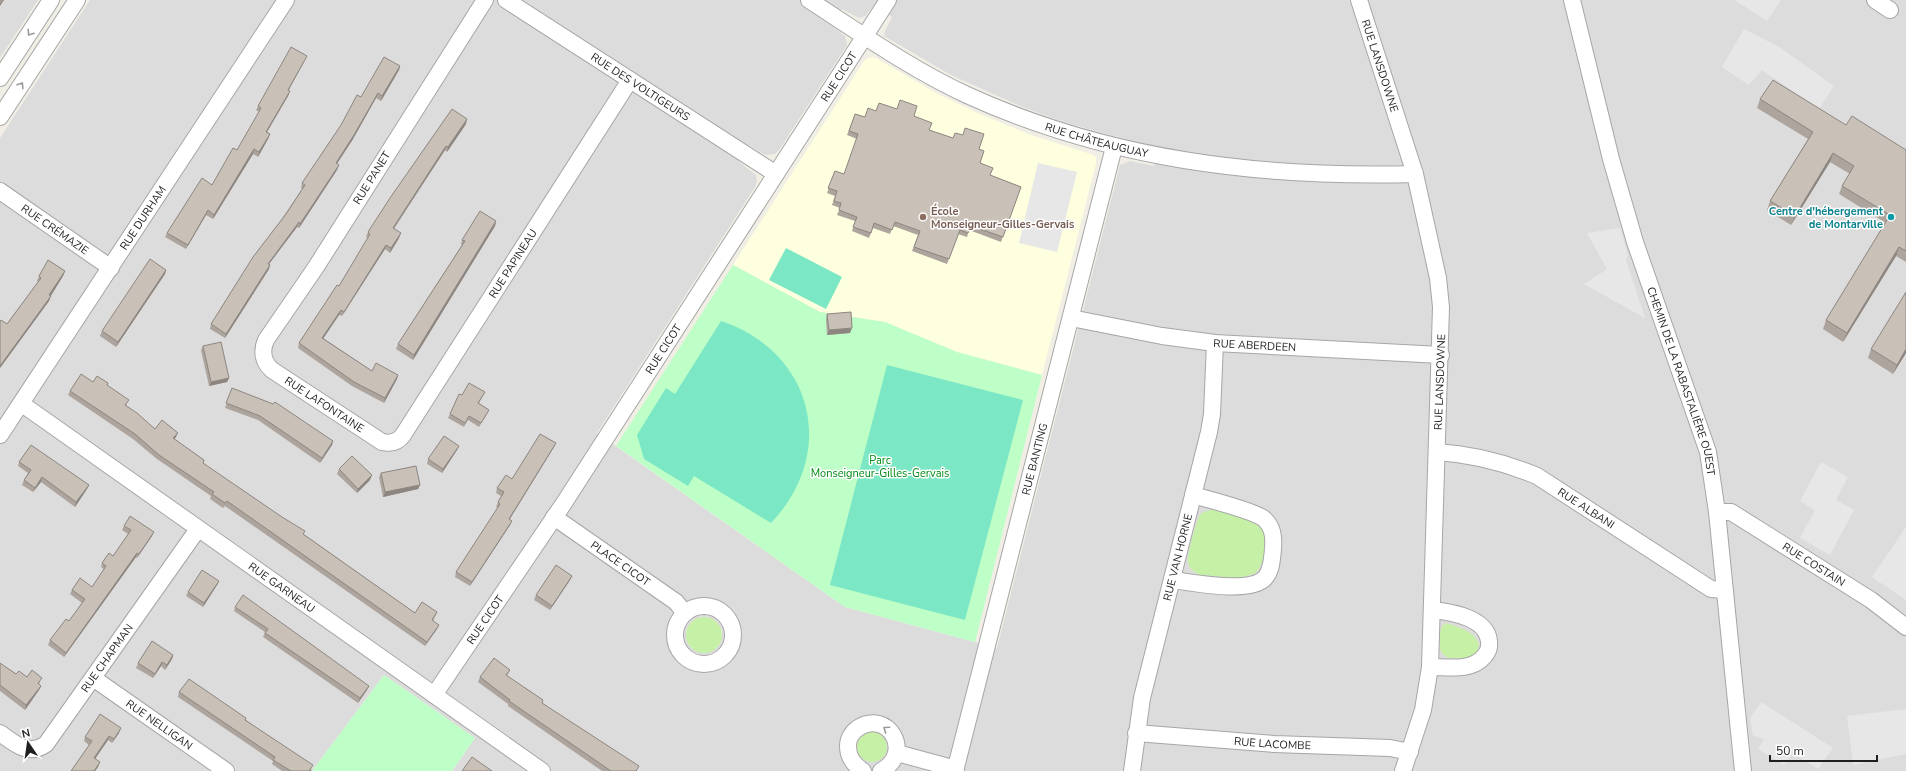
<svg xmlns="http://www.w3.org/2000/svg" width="1906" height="771" viewBox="0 0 1906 771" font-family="'Nunito Sans',sans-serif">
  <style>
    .residential { fill: #dddcdc; fill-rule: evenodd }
    .education { fill: #fdffdf }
    .grass { fill: #c6f0a6 }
    .park { fill: #beffc7 }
    .pitch { fill: #7be7c4 }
    .parking { fill: #e7e7e7 }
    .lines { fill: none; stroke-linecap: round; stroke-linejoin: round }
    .minor-casing { stroke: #a6a6a6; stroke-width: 18 }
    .minor { stroke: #fff; stroke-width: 16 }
    .wall { fill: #ada59d }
    .shaded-wall { fill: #8d8680 }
    .building { fill: #c9c0b7; stroke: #8d8680 }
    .oneway { stroke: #9a9a9a }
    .education-dot { fill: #8d6e63; stroke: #fff; stroke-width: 1.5 }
    .culture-dot { fill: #0f9aa8; stroke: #fff; stroke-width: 1.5 }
    .labels { text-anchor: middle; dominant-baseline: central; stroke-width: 3; stroke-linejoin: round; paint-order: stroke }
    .street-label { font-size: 11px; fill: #1f1f1f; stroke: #fff }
    .education-label { font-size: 11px; font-weight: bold; fill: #785e54; stroke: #fff; text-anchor: start }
    .culture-label { font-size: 11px; font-weight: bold; fill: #0d838f; stroke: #fff; text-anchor: end }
    .park-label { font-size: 11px; fill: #018a14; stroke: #fff }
  </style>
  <rect width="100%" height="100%" fill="#f1eee5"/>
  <!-- residential -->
  <path class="residential" d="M0 0H38L0 58Z
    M90 0H1906V771H452L475 738 384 675 312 771H0V138ZM874 5 892 17 885 31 884 36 951 75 1020 106 1058 120 1095 131 1158 147 1154 166 1130 161 1120 165 997 648 845 607 597 433 755 187 757 181 756 175 738 161 749 145 765 155 775 154 779 150 847 45 845 36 831 25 842 9 859 18 865 16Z"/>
  <!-- education -->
  <path class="education" d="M870 57 876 58 938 94 980 114 1034 136 1091 154 1096 157V164L1042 375 957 352 885 322 820 312 733 265 864 61Z"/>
  <!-- grass -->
  <path class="grass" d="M1211 510C1225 510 1254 520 1263 530 1269 543 1265 565 1254 574L1237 578 1201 575C1195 573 1189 569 1188 562 1187 555 1196 522 1200 515 1203 511 1207 511 1211 510Z
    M686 635a18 18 0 1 1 36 0a18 18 0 1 1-36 0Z
    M1447 623C1460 628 1475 631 1479 645L1476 654C1470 658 1465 658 1458 658 1454 658 1449 659 1445 656 1437 651 1439 634 1442 626Z
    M857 747a15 15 0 1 1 30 0a15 15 0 1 1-30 0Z"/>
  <!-- park -->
  <path class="park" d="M733 265 820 312 885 322 957 352 1042 375 975 642 845 607 616 446Z
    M384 675 475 738 452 771H312Z"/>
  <!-- pitch -->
  <path class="pitch" d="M786 248 842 277 826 309 769 280Z
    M721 321C814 352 838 453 771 523L694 476 688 486 644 459 637 435 666 388 675 394Z
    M887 365 1023 400 965 620 830 585Z"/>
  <!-- parking -->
  <path class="parking" d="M1736 0H1781L1767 21 1736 1Z
    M1744 29 1779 47 1834 86 1819 109 1762 70 1749 85 1722 67Z
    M1038 163 1077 172 1057 252 1019 243Z
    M1620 228 1628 255 1626 260 1645 318 1584 284 1607 269 1587 233Z
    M1821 462 1848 477 1836 500 1854 510 1830 555 1800 538 1815 510 1800 501Z
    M1906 527V600L1872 577Z
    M1761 702 1833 748 1818 769 1793 753 1784 765 1758 749 1764 739 1753 735 1750 718Z
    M1906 709V754L1853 765 1847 716Z"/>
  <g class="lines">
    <defs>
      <g id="minor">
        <path id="s1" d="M485 0 316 267 266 340C261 351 263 362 272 370L382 442C391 444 398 442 403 435L630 80"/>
        <path id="s2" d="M506 0 776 174"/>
        <path id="s3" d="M809 0C860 33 911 69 967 95 1109 160 1260 178 1415 174"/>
        <path id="s4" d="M1359 0 1415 174 1438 278 1441 307 1430 667 1423 710 1403 771"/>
        <path id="s5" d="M1572 0 1611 159 1635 242 1708 452 1717 512 1743 771"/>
        <path d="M1875 0 1890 10"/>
        <path d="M0 78 51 0"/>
        <path d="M0 117 77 0"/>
        <path id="s6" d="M0 191 111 268"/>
        <path id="s7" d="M1071 318 1162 336 1215 343 1441 355"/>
        <path id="s8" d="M22 404 542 771"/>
        <path id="s9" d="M0 435 286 0"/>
        <path id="s10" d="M1437 452C1470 454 1506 463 1537 476L1711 589 1724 590"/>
        <path id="s11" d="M1717 512H1731L1871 600 1906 627"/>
        <path id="s12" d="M554 517 676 602 685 613"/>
        <path d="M1173 580C1194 583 1250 594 1265 578 1272 570 1272 558 1273 549 1274 537 1273 526 1263 518 1251 510 1210 500 1193 495"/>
        <circle cx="704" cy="635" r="29"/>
        <path d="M1430 667C1445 667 1463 670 1476 663 1482 660 1488 653 1489 647 1492 618 1452 612 1432 610"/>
        <path id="s13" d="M93 678 226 771"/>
        <path id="s14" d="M434 695 564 503 888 0"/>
        <path id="s15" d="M0 733C14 743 29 757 46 744L198 529"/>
        <path id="s16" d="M1136 733 1274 744 1390 748 1410 752"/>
        <path d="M897 753 956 769"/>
        <path d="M863 771C854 765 848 758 848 746 848 739 852 732 858 728 887 709 915 752 881 771"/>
        <path id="s17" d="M955 771 1114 147"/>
        <path id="s18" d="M1132 771 1142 698 1209 432 1212 414 1215 343"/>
      </g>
    </defs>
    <!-- minor casing -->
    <use href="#minor" class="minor-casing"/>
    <!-- minor -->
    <use href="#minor" class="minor"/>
  </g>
  <!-- wall -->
  <path class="wall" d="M305 60 288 91H290L288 96 267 132 270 134 268 139 258 157 253 154 213 219 206 215 186 249 165 237 167 233 212 185 237 150 259 112 256 110 258 106Z
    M400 66 399 70 381 101 376 98 353 139 337 164V170L299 228 297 227 269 264V269L225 338 210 329 211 324 302 189 301 188 302 183 361 97Z
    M1760 99 1846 125 1906 150V262L1896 256 1843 342 1823 329 1826 320 1886 223 1839 194 1842 186 1850 174 1830 162 1791 225 1767 210 1770 201 1808 139 1757 108Z
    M876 111 914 116 929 130 979 149 980 163 990 175 1021 187 1001 242 969 230 967 237 958 234 947 264 912 251 918 235 893 226 890 234 873 228 869 238 852 231 855 221 837 215 840 208 832 205 835 196 827 193 835 171 844 174 857 139 847 135 855 114 865 117Z
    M466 124 447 152 445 150 394 229 399 238 390 253 385 249 342 316 339 315 323 338 372 371 398 375 397 379 384 403 352 386 298 348 299 343 339 286 368 238 366 237 368 232Z
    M496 221 495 226 413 360 396 349 398 344 462 245 461 244 462 240Z
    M166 270 165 274 116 347 100 336 102 331Z
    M65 271 63 276 50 296 49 301 0 368V322L7 324 38 282 37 281 39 276Z
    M827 314 850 333 827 335 826 319Z
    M203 346 229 378 227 382 209 386 201 350Z
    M1871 349 1906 353 1893 374 1868 358Z
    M93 382 108 383 107 386 127 404 126 406 155 429 176 437 174 439 204 460 203 463 415 613 437 612 435 616 433 621 437 629 425 646 225 506 223 508 210 499 211 496 157 459 133 439 68 395 70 391Z
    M232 388 333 441 332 445 320 463 258 420 225 408Z
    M485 392 483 396 479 403 489 410 487 414 479 427 468 420 464 427 448 418 450 414 462 395Z
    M556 443 554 447 510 519V525L470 586 455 577 456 572 498 508 496 507 498 502 501 496 496 493 497 488 512 479Z
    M459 446 457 450 442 473 427 464 428 459Z
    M19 462 89 485 87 489 75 507 41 482 33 492 22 485 24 480 28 473 18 466Z
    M339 469 370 480 357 493 337 474Z
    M381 473 420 485 418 489 383 497 379 477Z
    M124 526 152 536 137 558 136 557 64 657 48 645 50 640 69 621 82 603 70 594 72 590 92 587 104 569 101 567 102 563 113 556 128 534 122 530Z
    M572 576 570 580 550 610 534 600 536 595Z
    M219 581 217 585 203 607 186 596 188 592Z
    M235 607 369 686 367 690 358 703 263 637 265 632 234 611Z
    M173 655 172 659 165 670 161 666 153 678 136 668 138 663Z
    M0 663 16 674 27 677 40 682 39 684 41 686 39 690 25 710 0 691Z
    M510 670 507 676 543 700 542 703 637 771H602L508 706V704L478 682 480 677Z
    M179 692 246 718V720L312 770 311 771H282L272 764 273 761 178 697Z
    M119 733 112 743 108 740 95 759 98 767 95 771H71L89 745 84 741 85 737Z"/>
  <!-- shaded-wall -->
  <path class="shaded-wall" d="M3 0H4L0 6V4Z
    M307 56 305 60 286 95 288 90Z
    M400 66 399 70 381 101 382 96Z
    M290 91 288 96 264 137 266 132Z
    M378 93 376 98 353 139 334 168 336 163Z
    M467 119 466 124 447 152 448 147Z
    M270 134 268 139 258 157 259 152Z
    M446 146 445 150 391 232 393 228Z
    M254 149 253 154 213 219 214 215Z
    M1833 153 1830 162 1791 225 1795 216Z
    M339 165 337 170 299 228 300 224Z
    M208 210 206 215 186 249 188 245Z
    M496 221 495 226 413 360 414 355Z
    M299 222 297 227 266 268 268 264Z
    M401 233 399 238 390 253 391 248Z
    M386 245 385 249 342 316 344 312Z
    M1899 247 1896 256 1843 342 1847 333Z
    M270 265 269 269 225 338 226 334Z
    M166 270 165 274 116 347 118 342Z
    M65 271 63 276 49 299 51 296 49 301 0 368V366L49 295Z
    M341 310 339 315 321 342 322 338Z
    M852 328 850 333 827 335 829 330Z
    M1906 349V353L1893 374 1897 365Z
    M398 375 397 379 384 403 385 398Z
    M229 378 227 382 209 386 211 382Z
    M178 433 176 437 171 443 173 438Z
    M333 441 332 445 320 463 322 458Z
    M556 443 554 447 507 523 509 519Z
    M459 446 457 450 442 473 443 469Z
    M372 475 370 480 357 493 358 489Z
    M42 477 41 482 33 492 35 488Z
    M89 485 87 489 75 507 76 502Z
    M420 485 418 489 383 497 385 492Z
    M512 521 510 525 470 586 472 582Z
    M154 532 152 536 137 558 139 554Z
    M137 553 136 557 64 657 66 653Z
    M572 576 570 580 550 610 552 606Z
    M219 581 217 585 203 607 204 603Z
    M437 612 435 616 430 625 432 620Z
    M439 625 437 629 425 646 427 642Z
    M173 655 172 659 165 670 167 665Z
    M162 662 161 666 153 678 155 674Z
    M41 686 39 690 25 710 26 705Z
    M369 686 367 690 358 703 360 698Z
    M121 728 119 733 112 743 114 739Z
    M109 736 108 740 92 763 94 758Z
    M100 762 98 767 95 771H94Z"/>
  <!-- building -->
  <path class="building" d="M0 0H3L0 4Z
    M291 47 307 56 288 90 290 91 266 132 270 134 259 152 254 149 214 215 208 210 188 245 167 233 202 178 212 185 233 148 237 150 261 108 258 106Z
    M384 57 400 66 382 96 378 93 354 135 336 163 339 165 300 224 299 222 268 264 270 265 226 334 211 324 253 257 286 214 305 185 302 183 341 125 357 95 361 97Z
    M1773 80 1846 125 1852 116 1906 150V251L1899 247 1847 333 1826 320 1890 215 1842 186 1854 166 1833 153 1795 216 1770 201 1813 132 1760 99Z
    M900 100 917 106 914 116 932 123 929 130 953 138 955 133 963 135 965 128 984 134 979 149 984 151 980 163 993 168 990 175 1021 187 1003 237 971 226 968 233 960 230 949 259 914 247 920 231 895 222 892 230 874 223 871 233 853 227 857 217 839 210 841 203 834 201 837 191 828 188 835 171 844 174 858 134 849 131 855 114 865 117 868 108 876 111 879 103 897 109Z
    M452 109 467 119 448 147 446 146 393 228 401 233 391 248 386 245 344 312 341 310 322 338 372 371 376 363 398 375 385 398 354 382 299 343 337 285 339 286 370 234 368 232 390 198Z
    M480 211 496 221 414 355 398 344 465 241 462 240Z
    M150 259 166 270 118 342 102 331Z
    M48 260 65 271 49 295 51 296 0 366V322L1 320 7 324 41 278 39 276Z
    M1906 292V349L1897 365 1871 349Z
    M851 312 852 328 829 330 827 314Z
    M221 342 229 378 211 382 203 346Z
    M81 374 93 382 97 376 108 383 107 385 129 400 125 405 137 413 155 429 162 420 178 433 173 438 204 460 203 463 282 517 305 531 303 534 415 613 422 602 437 612 432 620 439 625 427 642 227 501 225 503 212 494 214 492 159 455 135 434 70 391Z
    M469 383 485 392 478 403 489 410 481 423 469 416 465 423 450 414 459 394 462 395Z
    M232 388 273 404 275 402 333 441 322 458 260 416 226 403Z
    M540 434 556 443 509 519 512 521 472 582 456 572 500 504 498 502 504 492 497 488 506 475 512 479Z
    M444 436 459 446 443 469 428 459Z
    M31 445 89 485 76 502 42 477 35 488 24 480 31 470 19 462Z
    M352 456 372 475 358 489 339 469Z
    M416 466 420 485 385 492 381 473Z
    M130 516 154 532 139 554 137 553 66 653 50 640 66 619 69 621 85 599 72 590 80 578 92 587 106 566 102 563 109 553 113 556 131 530 124 526Z
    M556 565 572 576 552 606 536 595Z
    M202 570 219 581 204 603 188 592Z
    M243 595 369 686 360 698 265 633 268 629 235 607Z
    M152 641 173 655 167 665 162 662 155 674 138 663Z
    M494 658 510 670 506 675 543 700 542 703 639 766 636 771H611L509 701 510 700 480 677Z
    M0 663 16 674 19 671 27 677 32 670 42 678 38 683 41 686 26 705 0 685Z
    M189 679 246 718 245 720 313 765 309 771H291L273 760 275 757 179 692Z
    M100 714 121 728 114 739 109 736 94 758 100 762 94 771H71L92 741 85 737Z
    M472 757 492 771H462Z"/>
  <!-- one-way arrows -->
  <defs><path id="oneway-chevron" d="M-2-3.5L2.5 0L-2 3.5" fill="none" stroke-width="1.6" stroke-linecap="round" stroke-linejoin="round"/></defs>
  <g class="oneway">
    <use href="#oneway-chevron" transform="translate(30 33) rotate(123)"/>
    <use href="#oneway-chevron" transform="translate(21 85) rotate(-57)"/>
    <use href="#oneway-chevron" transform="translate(886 729) rotate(-145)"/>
  </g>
  <!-- markers -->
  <circle class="education-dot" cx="923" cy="217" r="4"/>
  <circle class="culture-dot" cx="1891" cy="217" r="4"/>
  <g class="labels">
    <!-- street labels -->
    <g class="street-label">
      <text stroke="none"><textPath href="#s4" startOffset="69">RUE LANSDOWNE</textPath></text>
      <text stroke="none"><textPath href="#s14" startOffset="739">RUE CICOT</textPath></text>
      <text stroke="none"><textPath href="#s2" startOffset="160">RUE DES VOLTIGEURS</textPath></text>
      <text stroke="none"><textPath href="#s3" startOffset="322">RUE CHÂTEAUGUAY</textPath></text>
      <text transform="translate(372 178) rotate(-58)">RUE PANET</text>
      <text stroke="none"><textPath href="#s9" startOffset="260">RUE DURHAM</textPath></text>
      <text stroke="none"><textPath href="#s6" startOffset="67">RUE CRÉMAZIE</textPath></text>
      <text stroke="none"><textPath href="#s1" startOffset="796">RUE PAPINEAU</textPath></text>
      <text stroke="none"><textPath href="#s7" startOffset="186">RUE ABERDEEN</textPath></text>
      <text stroke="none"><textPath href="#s14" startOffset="415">RUE CICOT</textPath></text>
      <text stroke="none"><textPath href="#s5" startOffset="397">CHEMIN DE LA RABASTALIÈRE OUEST</textPath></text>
      <text transform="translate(1440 382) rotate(-88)">RUE LANSDOWNE</text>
      <text stroke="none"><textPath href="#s1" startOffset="500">RUE LAFONTAINE</textPath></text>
      <text stroke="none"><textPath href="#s17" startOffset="322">RUE BANTING</textPath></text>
      <text stroke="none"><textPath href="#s10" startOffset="162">RUE ALBANI</textPath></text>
      <text stroke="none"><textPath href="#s18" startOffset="219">RUE VAN HORNE</textPath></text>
      <text stroke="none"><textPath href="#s12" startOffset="81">PLACE CICOT</textPath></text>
      <text stroke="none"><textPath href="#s11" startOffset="112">RUE COSTAIN</textPath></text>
      <text stroke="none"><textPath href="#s8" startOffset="318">RUE GARNEAU</textPath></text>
      <text stroke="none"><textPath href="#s14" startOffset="91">RUE CICOT</textPath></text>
      <text stroke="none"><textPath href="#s15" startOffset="157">RUE CHAPMAN</textPath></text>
      <text stroke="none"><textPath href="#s13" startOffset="81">RUE NELLIGAN</textPath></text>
      <text stroke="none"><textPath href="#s16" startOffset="137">RUE LACOMBE</textPath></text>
    </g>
    <!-- education labels -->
    <g class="education-label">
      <text x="931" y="211">École<tspan x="931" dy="13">Monseigneur-Gilles-Gervais</tspan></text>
    </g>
    <!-- culture labels -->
    <g class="culture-label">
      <text x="1883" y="211">Centre d'hébergement<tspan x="1883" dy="13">de Montarville</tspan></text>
    </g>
    <!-- park labels -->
    <g class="park-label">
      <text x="880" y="460">Parc<tspan x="880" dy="13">Monseigneur-Gilles-Gervais</tspan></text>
    </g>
  </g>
  <!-- north arrow -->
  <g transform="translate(28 743) rotate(347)" stroke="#ffffff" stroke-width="3" paint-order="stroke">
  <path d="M0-3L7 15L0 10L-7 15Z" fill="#1f1f1f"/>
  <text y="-6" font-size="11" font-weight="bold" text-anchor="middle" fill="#1f1f1f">N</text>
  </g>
  <!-- scale -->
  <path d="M1770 755v6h107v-6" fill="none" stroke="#1f1f1f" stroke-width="2"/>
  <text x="1776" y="755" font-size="12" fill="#1f1f1f" stroke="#ffffff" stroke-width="3" paint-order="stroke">50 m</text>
</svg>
